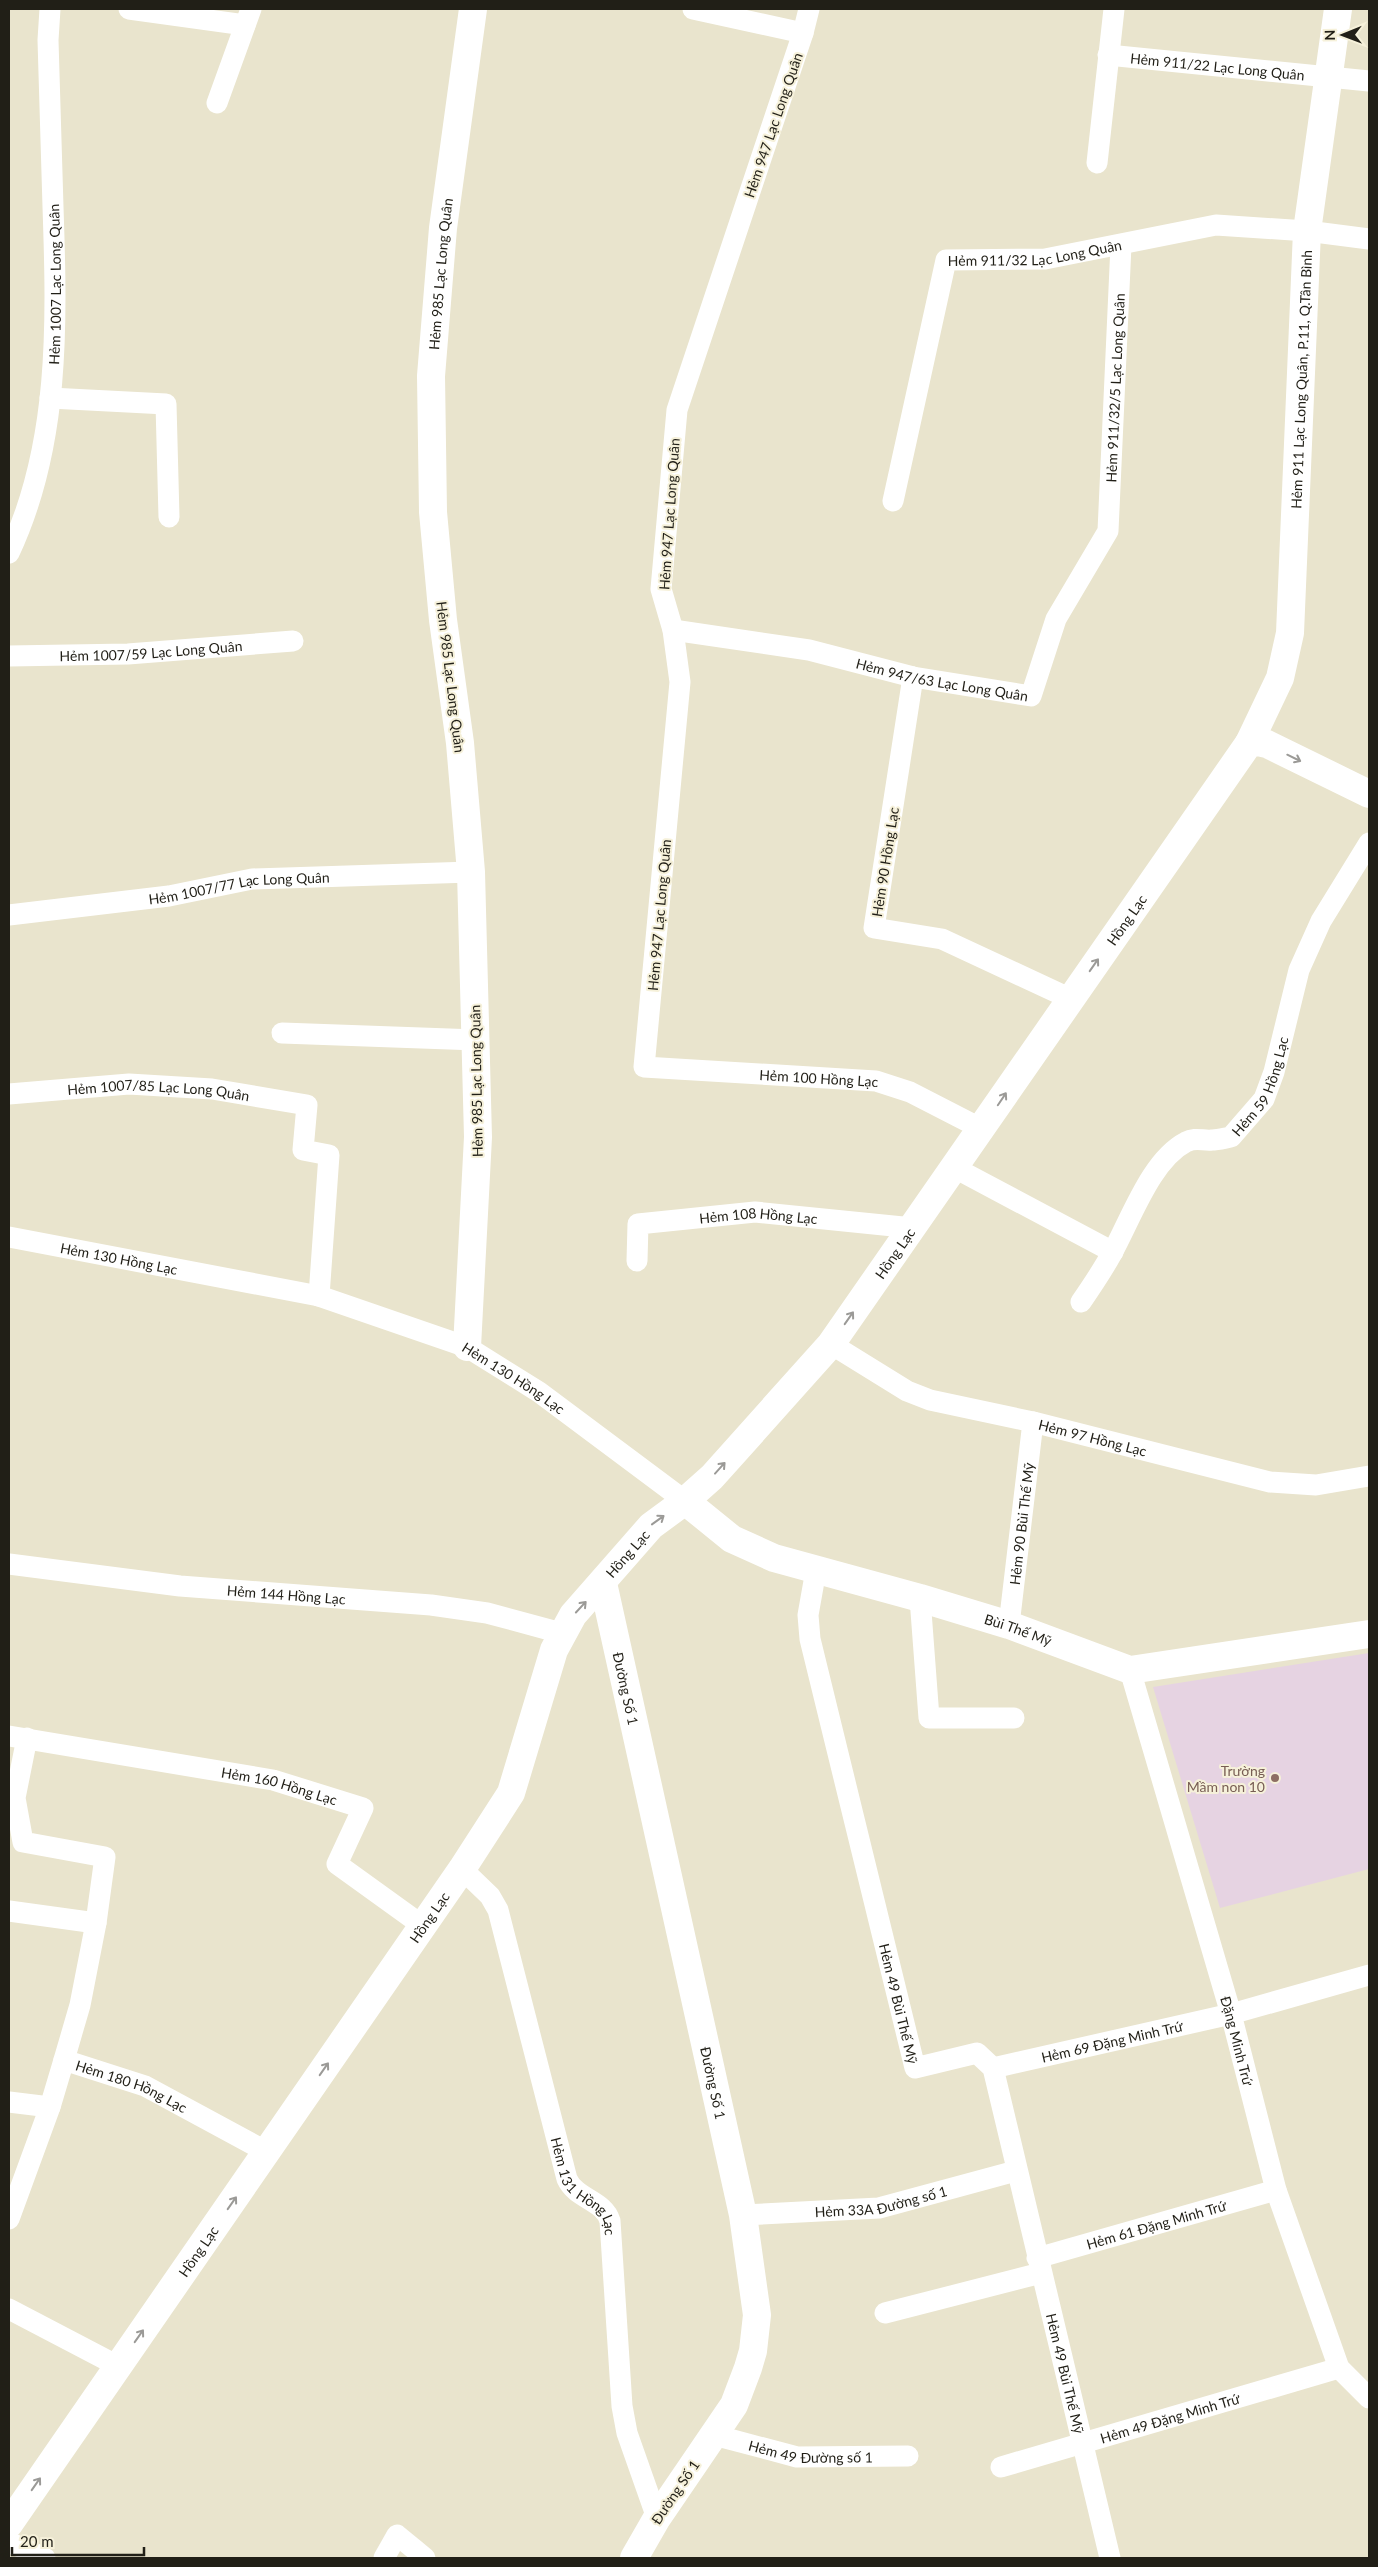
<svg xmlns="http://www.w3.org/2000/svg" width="1378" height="2567" viewBox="0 0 1378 2567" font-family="Lato,sans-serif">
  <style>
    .education { fill: #e6d3e2 }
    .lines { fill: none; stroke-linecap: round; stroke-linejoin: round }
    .service { stroke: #fff; stroke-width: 21 }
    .minor { stroke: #fff; stroke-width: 28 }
    .tertiary { stroke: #fff; stroke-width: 28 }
    .oneway { stroke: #9b9a97 }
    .education-dot { fill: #8d6e63; stroke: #f6f1da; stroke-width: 2 }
    .labels { text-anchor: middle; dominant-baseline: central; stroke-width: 4; stroke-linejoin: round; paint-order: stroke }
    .street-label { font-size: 14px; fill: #211f17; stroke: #f6f1da }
    .education-label { font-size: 14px; fill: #785e54; stroke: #f6f1da; text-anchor: end }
  </style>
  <rect width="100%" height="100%" fill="#e9e4cd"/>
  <!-- education -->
  <path class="education" d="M1369 1653V1869L1220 1908 1153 1687Z"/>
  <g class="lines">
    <!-- service -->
    <g class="service">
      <path d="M129 9 245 25"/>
      <path d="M693 9 803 33"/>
      <path id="s1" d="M809 9 803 33 677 410 661 589 673 630 680 682 644 1067 876 1081 910 1092 982 1129"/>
      <path id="s2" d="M1108 55 1369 81"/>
      <path d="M217 103 251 9"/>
      <path d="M1097 163 1114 9"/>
      <path d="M50 398 166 404 169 517"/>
      <path id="s3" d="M893 501 946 260 1045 259 1216 225 1307 231 1369 239"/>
      <path id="s4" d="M9 553C60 445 57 323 53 207 51 151 50 95 48 40L50 9"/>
      <path id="s5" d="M673 630 809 650 913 677 1031 696 1056 619 1108 531 1121 245"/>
      <path id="s6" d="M9 656 128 654 293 641"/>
      <path d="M913 677 874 928 942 939 1071 999"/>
      <path id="s7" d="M9 915 169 896 252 879 471 872"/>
      <path d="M282 1033 477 1040"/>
      <path id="s8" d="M9 1094 129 1084 212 1089 307 1105 303 1150 329 1155 319 1296"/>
      <path d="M955 1168 1113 1252"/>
      <path id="s9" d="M9 1237 319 1296 467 1347 539 1392 685 1501"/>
      <path id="s10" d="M637 1261 638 1224 755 1212 913 1228"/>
      <path id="s11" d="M1081 1302C1092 1286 1103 1270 1112 1253 1131 1219 1151 1160 1186 1142 1195 1137 1203 1141 1212 1140 1218 1140 1225 1138 1231 1137L1264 1099 1274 1072 1299 970 1321 921 1369 843"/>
      <path id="s12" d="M831 1344 907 1391 930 1400 1033 1422 1270 1482 1316 1485 1369 1476"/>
      <path id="s13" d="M9 1564 180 1586 431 1605 487 1613 561 1633"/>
      <path id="s14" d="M816 1570 808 1615 810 1639 915 2068 977 2053 993 2068 1110 2558"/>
      <path d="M920 1598 929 1718H1014"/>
      <path id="s15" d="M1009 1625 1033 1422"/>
      <path id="s16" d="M1130 1670 1231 2014 1276 2190 1339 2368 1369 2398"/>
      <path id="s17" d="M9 1736 273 1780 363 1808 337 1864 423 1926"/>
      <path d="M27 1738 15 1798 23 1842 105 1857 96 1923"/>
      <path id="s18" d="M462 1869 490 1896 498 1910 567 2179C576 2199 604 2200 610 2221L622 2406 627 2433 657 2518"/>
      <path id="s19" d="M9 1911 96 1923 80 2005 64 2060 145 2086 267 2152"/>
      <path id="s20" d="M993 2068 1231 2014 1369 1975"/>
      <path d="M9 2102 50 2107"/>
      <path id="s21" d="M743 2215 879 2208 1016 2171"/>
      <path d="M9 2219 50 2107 64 2060"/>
      <path id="s22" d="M1037 2258 1276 2190"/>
      <path d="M9 2309 118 2366"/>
      <path d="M885 2313 1041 2273"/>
      <path id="s23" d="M714 2435 797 2457 908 2456"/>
      <path id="s24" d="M1001 2467 1339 2368"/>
      <path d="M9 2542 45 2558"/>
      <path d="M384 2558 397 2535 425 2558"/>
    </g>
    <!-- minor -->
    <g class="minor">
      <path id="s25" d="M1249 743 1280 678 1290 633 1307 231 1338 9"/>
      <path id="s26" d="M467 1347 478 1137 471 872 460 743 443 620 433 512 431 376 443 228 473 9"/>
      <path id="s27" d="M685 1501 732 1539 774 1558 920 1598 1009 1625 1130 1670 1369 1634"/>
      <path id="s28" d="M603 1583 743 2215 757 2315 753 2351 748 2368 734 2405 657 2518 634 2558"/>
    </g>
    <!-- tertiary -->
    <path class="tertiary" id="s29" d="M9 2524 462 1869 511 1793 554 1650 573 1615 651 1526 685 1501 712 1477 831 1344 1249 743 1258 742 1267 744 1369 794"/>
  </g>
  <!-- one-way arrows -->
  <defs><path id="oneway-shaft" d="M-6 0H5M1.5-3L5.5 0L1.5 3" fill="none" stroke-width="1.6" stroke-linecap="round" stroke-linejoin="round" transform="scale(1.25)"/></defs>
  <g class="oneway">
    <use href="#oneway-shaft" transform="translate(1294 758) rotate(26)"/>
    <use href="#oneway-shaft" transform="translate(1094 965) rotate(-55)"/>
    <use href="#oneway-shaft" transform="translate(1002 1099) rotate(-56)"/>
    <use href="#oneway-shaft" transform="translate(849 1318) rotate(-55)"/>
    <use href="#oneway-shaft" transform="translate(720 1468) rotate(-48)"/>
    <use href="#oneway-shaft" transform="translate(658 1520) rotate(-36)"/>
    <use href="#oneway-shaft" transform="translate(581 1607) rotate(-47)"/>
    <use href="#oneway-shaft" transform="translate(324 2069) rotate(-55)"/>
    <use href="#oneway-shaft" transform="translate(232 2203) rotate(-55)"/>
    <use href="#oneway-shaft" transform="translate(139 2336) rotate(-55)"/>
    <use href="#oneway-shaft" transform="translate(36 2484) rotate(-55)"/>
  </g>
  <!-- markers -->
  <circle class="education-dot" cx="1275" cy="1778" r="5"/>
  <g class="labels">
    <!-- street labels -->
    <g class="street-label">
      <text stroke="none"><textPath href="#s2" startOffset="110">Hẻm 911/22 Lạc Long Quân</textPath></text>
      <text transform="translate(773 125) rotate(-71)">Hẻm 947 Lạc Long Quân</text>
      <text stroke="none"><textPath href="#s3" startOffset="336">Hẻm 911/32 Lạc Long Quân</textPath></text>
      <text stroke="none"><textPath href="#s26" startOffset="1076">Hẻm 985 Lạc Long Quân</textPath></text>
      <text stroke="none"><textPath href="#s4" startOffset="275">Hẻm 1007 Lạc Long Quân</textPath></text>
      <text stroke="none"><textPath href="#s25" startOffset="372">Hẻm 911 Lạc Long Quân, P.11, Q.Tân Bình</textPath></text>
      <text stroke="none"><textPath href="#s5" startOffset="691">Hẻm 911/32/5 Lạc Long Quân</textPath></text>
      <text transform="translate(669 514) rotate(-86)">Hẻm 947 Lạc Long Quân</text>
      <text stroke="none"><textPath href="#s6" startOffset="142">Hẻm 1007/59 Lạc Long Quân</textPath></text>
      <text transform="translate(451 677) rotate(83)">Hẻm 985 Lạc Long Quân</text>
      <text stroke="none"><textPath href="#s5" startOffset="274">Hẻm 947/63 Lạc Long Quân</textPath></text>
      <text transform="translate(885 862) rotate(-81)">Hẻm 90 Hồng Lạc</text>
      <text stroke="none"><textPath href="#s7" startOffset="232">Hẻm 1007/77 Lạc Long Quân</textPath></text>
      <text transform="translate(659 915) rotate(-85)">Hẻm 947 Lạc Long Quân</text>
      <text stroke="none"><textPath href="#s29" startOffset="1968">Hồng Lạc</textPath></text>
      <text stroke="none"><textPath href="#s1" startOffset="1259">Hẻm 100 Hồng Lạc</textPath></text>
      <text transform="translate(476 1081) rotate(-91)">Hẻm 985 Lạc Long Quân</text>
      <text stroke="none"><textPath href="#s11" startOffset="299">Hẻm 59 Hồng Lạc</textPath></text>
      <text stroke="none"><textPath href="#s8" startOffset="150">Hẻm 1007/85 Lạc Long Quân</textPath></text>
      <text stroke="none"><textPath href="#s10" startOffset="158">Hẻm 108 Hồng Lạc</textPath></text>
      <text stroke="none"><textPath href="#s29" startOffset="1562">Hồng Lạc</textPath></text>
      <text stroke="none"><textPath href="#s9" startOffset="112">Hẻm 130 Hồng Lạc</textPath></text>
      <text stroke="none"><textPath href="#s9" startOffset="528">Hẻm 130 Hồng Lạc</textPath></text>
      <text stroke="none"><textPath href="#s12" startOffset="281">Hẻm 97 Hồng Lạc</textPath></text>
      <text stroke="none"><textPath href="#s15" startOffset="102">Hẻm 90 Bùi Thế Mỹ</textPath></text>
      <text stroke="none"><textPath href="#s29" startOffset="1158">Hồng Lạc</textPath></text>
      <text stroke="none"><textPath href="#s13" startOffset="279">Hẻm 144 Hồng Lạc</textPath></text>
      <text stroke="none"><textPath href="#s27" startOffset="361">Bùi Thế Mỹ</textPath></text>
      <text stroke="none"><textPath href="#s28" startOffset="108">Đường Số 1</textPath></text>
      <text stroke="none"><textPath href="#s17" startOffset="275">Hẻm 160 Hồng Lạc</textPath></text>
      <text stroke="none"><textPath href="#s29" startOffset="738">Hồng Lạc</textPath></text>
      <text stroke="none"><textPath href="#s14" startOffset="445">Hẻm 49 Bùi Thế Mỹ</textPath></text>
      <text stroke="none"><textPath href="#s16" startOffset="386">Đặng Minh Trứ</textPath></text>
      <text stroke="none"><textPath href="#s20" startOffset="122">Hẻm 69 Đặng Minh Trứ</textPath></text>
      <text stroke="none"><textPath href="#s28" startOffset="512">Đường Số 1</textPath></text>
      <text stroke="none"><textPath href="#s19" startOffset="301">Hẻm 180 Hồng Lạc</textPath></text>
      <text stroke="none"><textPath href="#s18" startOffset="349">Hẻm 131 Hồng Lạc</textPath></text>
      <text stroke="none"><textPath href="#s21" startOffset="139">Hẻm 33A Đường số 1</textPath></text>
      <text stroke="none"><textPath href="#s22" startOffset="124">Hẻm 61 Đặng Minh Trứ</textPath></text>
      <text stroke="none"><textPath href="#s29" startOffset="332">Hồng Lạc</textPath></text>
      <text stroke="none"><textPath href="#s14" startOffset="911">Hẻm 49 Bùi Thế Mỹ</textPath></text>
      <text stroke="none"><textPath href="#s24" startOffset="176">Hẻm 49 Đặng Minh Trứ</textPath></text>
      <text stroke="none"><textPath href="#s23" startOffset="99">Hẻm 49 Đường số 1</textPath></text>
      <text transform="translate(675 2492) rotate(-56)">Đường Số 1</text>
    </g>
    <!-- education labels -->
    <g class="education-label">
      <text x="1265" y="1770">Trường<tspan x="1265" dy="16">Mầm non 10</tspan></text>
    </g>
  </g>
  <!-- border -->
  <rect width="1378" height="2567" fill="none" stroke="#211f17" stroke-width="20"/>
  <!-- north arrow -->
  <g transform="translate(1343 35) rotate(269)" stroke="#f6f1da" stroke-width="4" paint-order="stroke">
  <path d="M0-4L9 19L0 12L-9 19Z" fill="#211f17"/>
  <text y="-8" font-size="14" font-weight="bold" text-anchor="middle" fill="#211f17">N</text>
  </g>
  <!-- scale -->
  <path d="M12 2547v8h132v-8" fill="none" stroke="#211f17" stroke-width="2.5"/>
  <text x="20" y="2547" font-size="15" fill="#211f17" stroke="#f6f1da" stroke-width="4" paint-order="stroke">20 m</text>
</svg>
